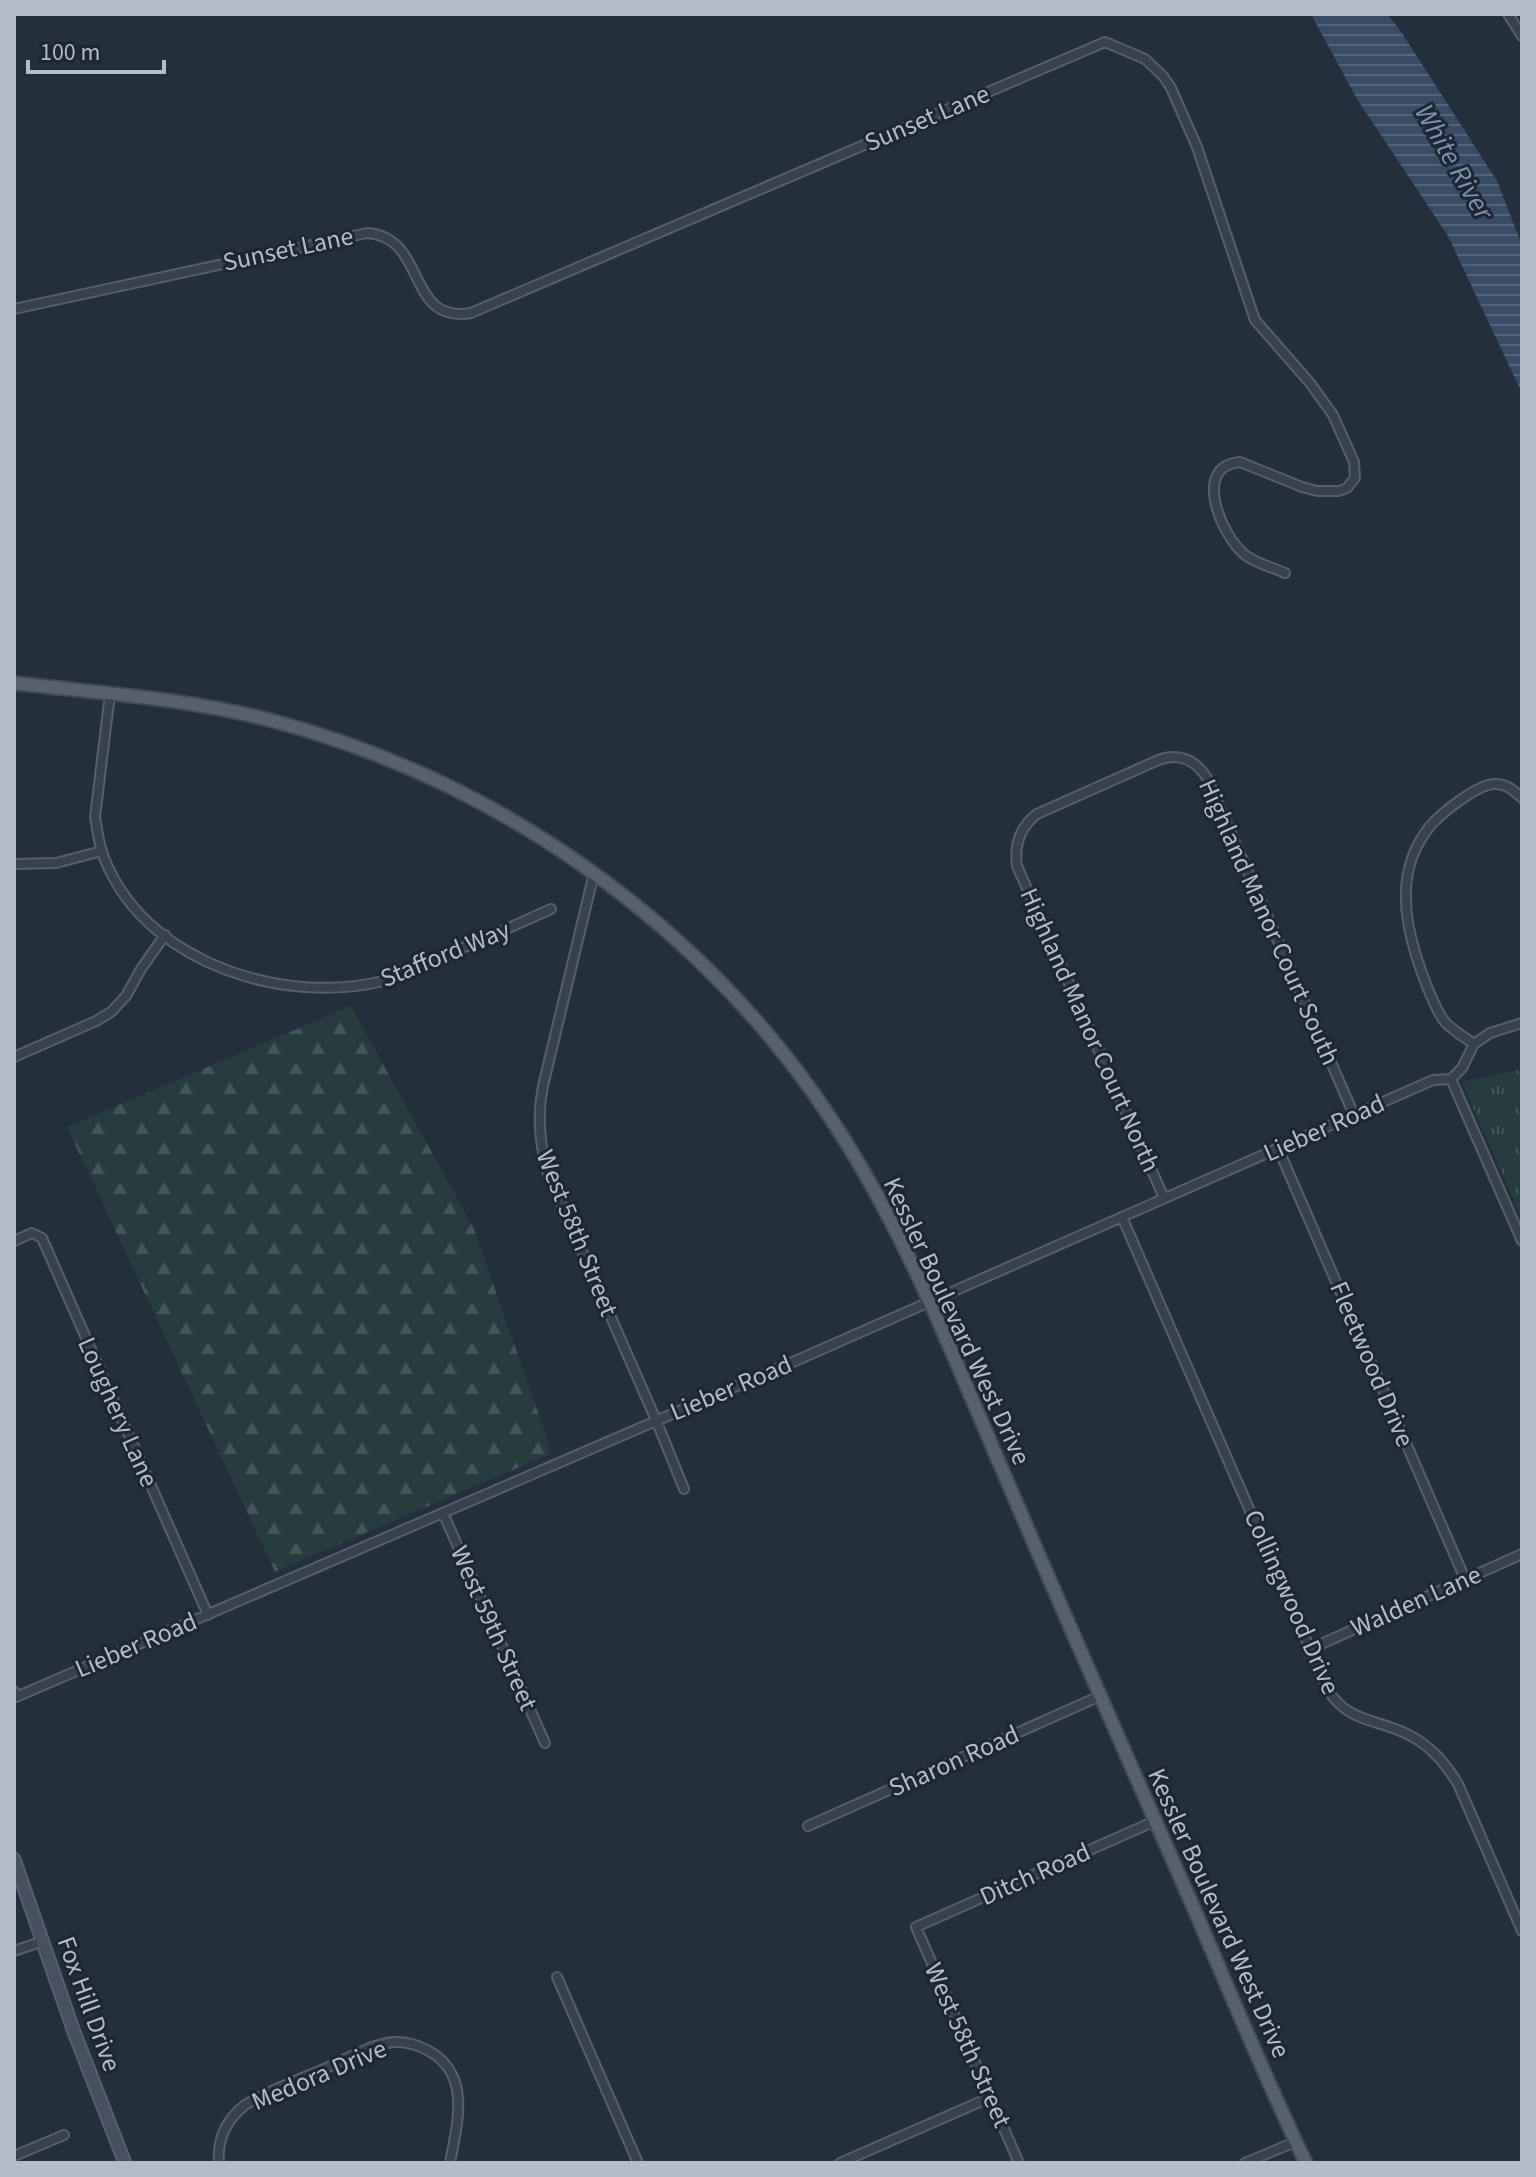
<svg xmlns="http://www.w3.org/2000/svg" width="1536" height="2177" viewBox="0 0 1536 2177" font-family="'Source Sans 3',sans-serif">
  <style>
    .grass { fill: url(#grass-tufts) }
    .forest { fill: url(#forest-firs) }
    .water { fill: url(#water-rules) }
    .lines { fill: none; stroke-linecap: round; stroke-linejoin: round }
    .street-casing { stroke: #565f6c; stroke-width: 12 }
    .secondary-casing { stroke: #565f6c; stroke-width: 15 }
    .primary-casing { stroke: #414a57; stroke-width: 16 }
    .street { stroke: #38414e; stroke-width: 8 }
    .secondary { stroke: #465061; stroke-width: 11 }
    .primary { stroke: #56606e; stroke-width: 12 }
    .labels { text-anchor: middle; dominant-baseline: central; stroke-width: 6; stroke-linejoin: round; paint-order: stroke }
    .street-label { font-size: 26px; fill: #b4bcc9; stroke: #1d2633 }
    .water-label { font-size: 28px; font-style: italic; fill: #7c92b1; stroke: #1d2633 }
  </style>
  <defs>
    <pattern id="grass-tufts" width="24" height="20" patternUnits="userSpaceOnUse" patternTransform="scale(2)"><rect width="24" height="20" fill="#263c3f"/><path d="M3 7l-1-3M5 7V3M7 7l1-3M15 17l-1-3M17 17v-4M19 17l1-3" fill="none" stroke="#435659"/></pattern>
    <pattern id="forest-firs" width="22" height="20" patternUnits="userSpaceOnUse" patternTransform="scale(2)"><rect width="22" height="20" fill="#263c3f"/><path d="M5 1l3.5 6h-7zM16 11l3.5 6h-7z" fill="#435659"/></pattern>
    <pattern id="water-rules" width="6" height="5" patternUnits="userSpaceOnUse" patternTransform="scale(2)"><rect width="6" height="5" fill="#394c67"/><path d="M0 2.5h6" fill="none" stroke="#53647b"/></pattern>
  </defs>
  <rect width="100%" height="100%" fill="#242f3e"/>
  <!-- grass -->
  <path class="grass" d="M1522 1069V1219L1462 1082Z"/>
  <!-- forest -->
  <path class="forest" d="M351 1006 474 1229 548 1441 550 1454 275 1572 67 1127Z"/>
  <!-- water -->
  <path class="water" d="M1311 14H1387L1400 30 1497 181 1522 245V393L1448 236 1357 99Z"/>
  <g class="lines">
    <defs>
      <path id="street" d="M1508 14 1522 36
        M14 309 367 233C428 237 405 324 471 313L1105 42 1145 59 1163 76 1171 88 1197 147 1255 320 1310 383 1333 415 1354 462 1355 478 1347 488 1339 491H1317L1302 487 1240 462C1191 466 1222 536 1244 554 1254 563 1272 567 1285 573
        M110 694 95 817C98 835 100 852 109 869 154 965 286 1005 383 981 402 977 421 966 439 958 476 942 514 926 551 909
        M1522 798C1514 791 1507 784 1496 784 1478 783 1442 813 1430 826 1423 835 1416 847 1412 858 1397 900 1412 949 1428 989 1433 1000 1437 1012 1445 1022 1452 1030 1464 1037 1474 1044L1490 1033 1522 1023
        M14 864 56 863 102 851
        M594 873 543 1086C537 1115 540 1140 546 1169L656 1420 684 1489
        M14 1057 96 1021 111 1012 126 996 141 969 165 935
        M1451 1079 1522 1241
        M1451 1079 1462 1068 1474 1044
        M1278 1148 1465 1579
        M1164 1198 1017 866C1014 844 1020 827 1037 814L1156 761C1177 752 1195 759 1207 778L1354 1115
        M1122 1217 1328 1690C1348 1723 1379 1719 1409 1735 1431 1746 1445 1763 1458 1784L1522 1931
        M14 1241 32 1233 42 1238 208 1615
        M443 1513 545 1743
        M1310 1649 1522 1554
        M14 1691 16 1697 802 1358 1433 1080 1451 1079
        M808 1826 1100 1696
        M14 1951 43 1941
        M557 1977 638 2163
        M14 2156 64 2135
        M219 2163C217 2139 226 2120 245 2105 269 2090 298 2080 324 2069 344 2060 366 2047 387 2043 402 2040 416 2044 429 2051 472 2075 457 2124 450 2163
        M840 2163 991 2097
        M1019 2163 916 1927 1155 1821
        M1245 2163 1295 2142"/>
      <path id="secondary" d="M14 1859 74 2032 125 2163"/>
      <path id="primary" d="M14 683C98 693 183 698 266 719 509 782 726 940 855 1157 917 1260 960 1373 1008 1483 1069 1626 1132 1768 1195 1911 1231 1995 1266 2080 1306 2163"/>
    </defs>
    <!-- street casing -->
    <use href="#street" class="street-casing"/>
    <!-- secondary casing -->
    <use href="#secondary" class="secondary-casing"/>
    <!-- primary casing -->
    <use href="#primary" class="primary-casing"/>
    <!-- street -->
    <use href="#street" class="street"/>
    <!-- secondary -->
    <use href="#secondary" class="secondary"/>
    <!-- primary -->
    <use href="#primary" class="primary"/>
  </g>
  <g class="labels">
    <!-- street labels -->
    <g class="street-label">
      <text transform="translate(927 118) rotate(-23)">Sunset Lane</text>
      <text transform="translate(288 249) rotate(-12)">Sunset Lane</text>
      <text transform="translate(1269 922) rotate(66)">Highland Manor Court South</text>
      <text transform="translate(445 954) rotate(-22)">Stafford Way</text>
      <text transform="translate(1090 1030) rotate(66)">Highland Manor Court North</text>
      <text transform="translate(1324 1128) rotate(-24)">Lieber Road</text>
      <text transform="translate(577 1233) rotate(68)">West 58th Street</text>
      <text transform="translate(957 1321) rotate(65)">Kessler Boulevard West Drive</text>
      <text transform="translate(1372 1364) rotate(67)">Fleetwood Drive</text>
      <text transform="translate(731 1388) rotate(-23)">Lieber Road</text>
      <text transform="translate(118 1412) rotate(66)">Loughery Lane</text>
      <text transform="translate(1416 1601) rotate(-24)">Walden Lane</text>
      <text transform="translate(1292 1602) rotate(66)">Collingwood Drive</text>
      <text transform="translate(494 1628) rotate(66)">West 59th Street</text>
      <text transform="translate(136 1645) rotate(-23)">Lieber Road</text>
      <text transform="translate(954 1761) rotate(-24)">Sharon Road</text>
      <text transform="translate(1035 1874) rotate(-24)">Ditch Road</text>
      <text transform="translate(1219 1913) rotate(66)">Kessler Boulevard West Drive</text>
      <text transform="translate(89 2004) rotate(70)">Fox Hill Drive</text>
      <text transform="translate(968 2045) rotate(66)">West 58th Street</text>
      <text transform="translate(319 2075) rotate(-23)">Medora Drive</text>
    </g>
    <!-- water labels -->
    <g class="water-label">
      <text transform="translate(1454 162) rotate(60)">White River</text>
    </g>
  </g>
  <!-- border -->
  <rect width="1536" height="2177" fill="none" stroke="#b4bcc9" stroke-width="32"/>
  <!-- scale -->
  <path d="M28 60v12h136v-12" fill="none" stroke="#b4bcc9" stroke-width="4"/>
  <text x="40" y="60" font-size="24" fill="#b4bcc9" stroke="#1d2633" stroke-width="6" paint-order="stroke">100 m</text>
</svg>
